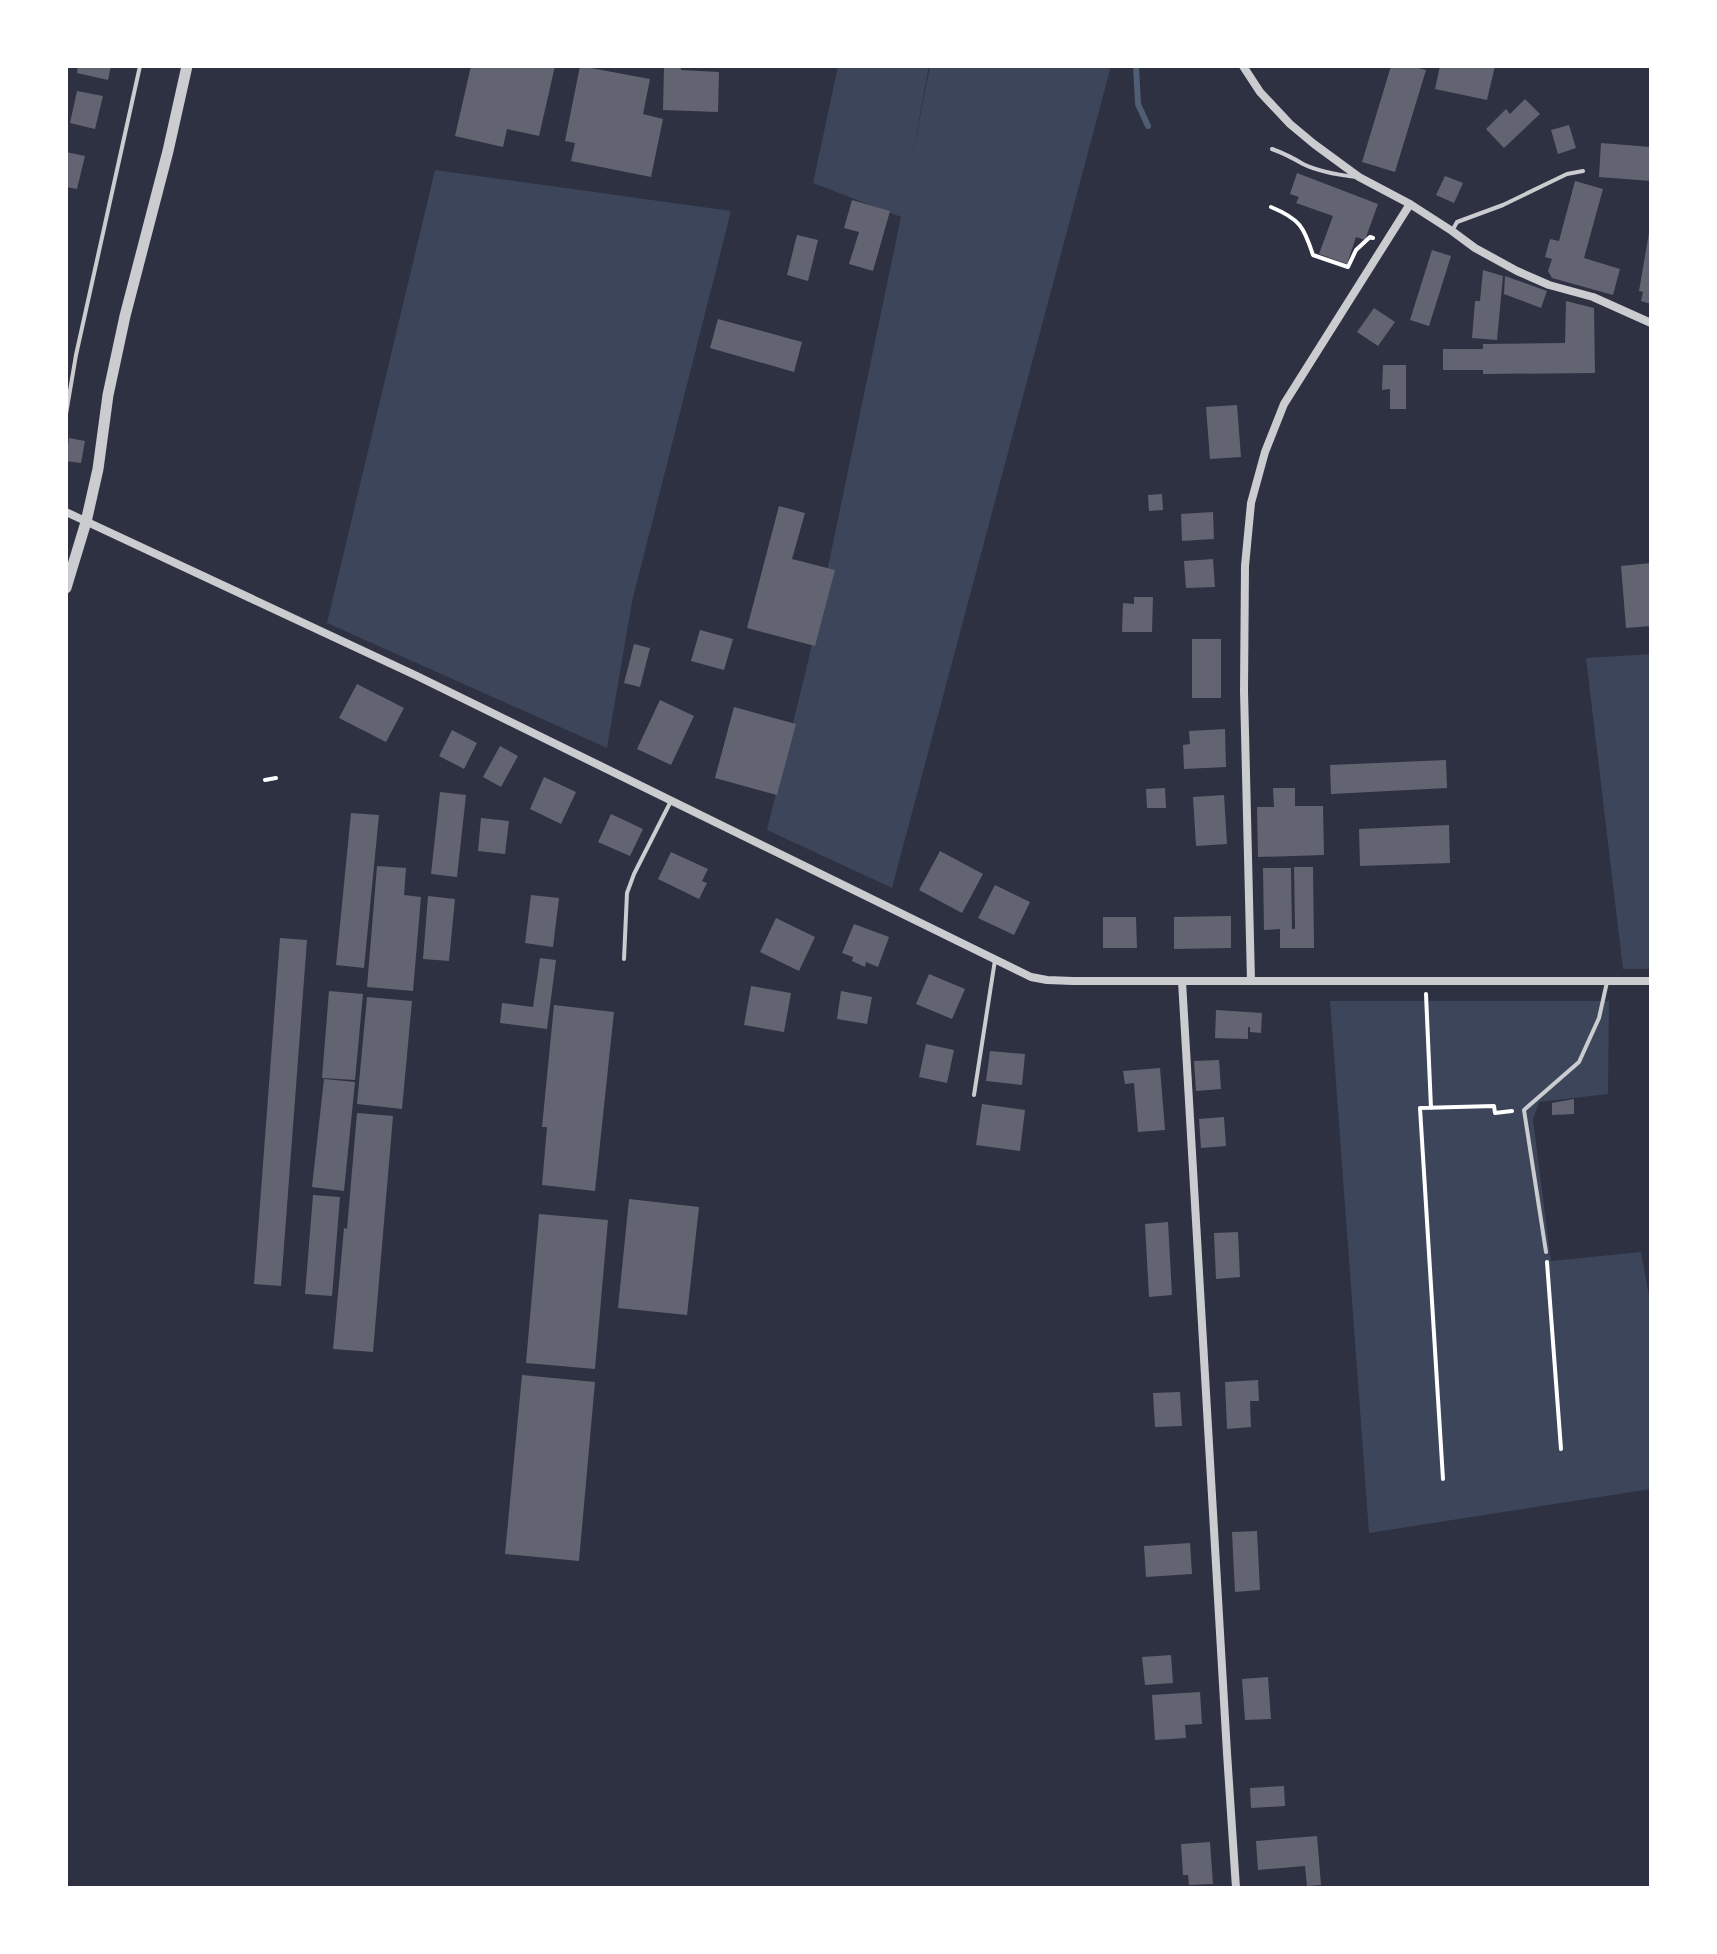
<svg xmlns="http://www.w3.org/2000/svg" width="1717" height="1954" viewBox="0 0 1717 1954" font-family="Jost,sans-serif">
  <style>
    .green { fill: #3c4559 }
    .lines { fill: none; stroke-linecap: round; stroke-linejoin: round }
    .stream { stroke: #4f5d75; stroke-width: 6 }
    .building { fill: #626471 }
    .path { stroke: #fff; stroke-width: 4 }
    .service { stroke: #caccd0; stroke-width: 4 }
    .minor { stroke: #caccd0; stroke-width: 8 }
    .tertiary { stroke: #caccd0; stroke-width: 11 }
  </style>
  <rect width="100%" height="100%" fill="#2d3142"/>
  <!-- green -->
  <path class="green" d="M838 66H929L911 163 930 66H1111L892 888 767 830 810 653 901 217 813 183Z
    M435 170 731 211 632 602 607 748 327 623Z
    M1651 654V969H1623L1586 658Z
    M1330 1001H1609L1608 1094 1539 1102 1533 1120 1551 1261 1641 1252 1651 1306V1489L1369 1533Z"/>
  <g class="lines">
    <!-- stream -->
    <path class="stream" d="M1136 66 1138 104 1148 126"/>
  </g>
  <!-- building -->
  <path class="building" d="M78 66H111L108 80 77 73Z
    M471 66H555L539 136 507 129 503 147 455 136Z
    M580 66 650 79 643 114 663 119 651 177 571 161 575 143 565 141Z
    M664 66H681V70L719 72 718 112 663 110Z
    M1391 66H1411L1426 70 1395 172 1362 162Z
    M1440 66H1495L1487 100 1435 89Z
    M77 91 103 96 95 129 70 123Z
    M1525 99 1540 114 1504 148 1486 129 1506 109 1510 114Z
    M1569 125 1576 148 1558 154 1551 130Z
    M1601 143 1651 147V181L1599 177Z
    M66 152 85 156 77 189 66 187Z
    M1297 173 1378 204 1365 240 1356 237 1347 264 1319 254 1333 216 1296 203 1299 197 1290 194Z
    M1445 176 1463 183 1454 203 1436 195Z
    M1575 181 1603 189 1584 258 1620 269 1613 295 1552 278 1548 271 1552 259 1545 257 1550 239 1559 241Z
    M852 200 890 211 873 271 849 264 859 232 844 228Z
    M1649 233H1651V304L1641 301 1643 292 1639 291Z
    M797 235 818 240 808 281 787 275Z
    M1432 250 1451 256 1429 326 1410 320Z
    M1483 270 1503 276 1497 340 1472 338 1475 301H1480Z
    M1505 276 1547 291 1541 308 1504 294Z
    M1566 301 1594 308 1595 373 1483 374V370H1443V349H1483V344L1565 343Z
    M1374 308 1395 322 1378 346 1357 332Z
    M718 319 802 342 794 372 710 348Z
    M1383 365H1406V409H1390V389L1382 390Z
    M1237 405 1241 457 1210 459 1206 407Z
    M69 438 85 441 81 463 66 461Z
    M1162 494 1163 510 1149 511 1148 495Z
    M779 506 805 513 792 559 835 570 815 646 747 628Z
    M1213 512 1214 539 1182 541 1181 514Z
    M1213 559 1215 587 1186 588 1184 561Z
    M1651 563V626L1626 628 1621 566Z
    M1134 597H1153L1152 632H1122L1123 603 1134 604Z
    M700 630 733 639 724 670 691 661Z
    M1192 639H1221V698H1192Z
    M634 644 650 648 640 687 624 683Z
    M357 684 404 708 386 742 339 718Z
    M660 700 694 716 671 765 637 749Z
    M734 707 796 724 777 795 715 778Z
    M1225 729 1226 767 1184 769 1183 745 1190 744 1189 731Z
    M452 730 477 743 464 769 439 756Z
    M500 746 518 756 501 787 483 777Z
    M1446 760 1447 788 1331 794 1330 765Z
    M544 777 576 792 561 824 530 809Z
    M1165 788 1166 808H1147L1146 789Z
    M1273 788H1295V806H1323L1324 855 1258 857 1257 807H1274Z
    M440 792 466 795 457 877 431 874Z
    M1224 795 1227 844 1196 846 1193 797Z
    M351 813 379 815 364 968 336 965Z
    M611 814 643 829 630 856 598 842Z
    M481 818 509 821 505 854 478 851Z
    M1449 825 1450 863 1360 866 1359 829Z
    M940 851 983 874 962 913 919 890Z
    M671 852 708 869 702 881 707 883 699 899 658 879Z
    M377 866 406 868 404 895 421 897 413 991 367 987Z
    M1294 867H1313L1314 948H1280V929L1264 930 1263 868H1291L1292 929H1295Z
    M995 885 1030 902 1014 935 978 918Z
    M531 895 559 898 553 947 525 943Z
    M428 896 455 899 449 961 423 959Z
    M1231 916V948L1174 949V917Z
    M1103 917H1136L1137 948H1103Z
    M776 918 815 937 799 971 760 952Z
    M854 924 889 937 878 967 866 962 865 967 852 961 853 957 842 953Z
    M280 938 307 940 281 1286 254 1284Z
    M540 958 556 960 547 1029 500 1023 502 1003 533 1007Z
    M929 974 965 989 952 1019 916 1004Z
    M751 986 791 993 784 1032 744 1025Z
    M329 991 363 994 355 1080 322 1078Z
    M841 991 872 997 867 1024 837 1019Z
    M367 997 412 1001 402 1109 357 1104Z
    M554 1005 614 1012 595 1191 542 1185 547 1127H542Z
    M1216 1010 1262 1013 1261 1033 1250 1032V1027H1248V1039L1215 1038Z
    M926 1044 954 1050 947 1083 919 1077Z
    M990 1051 1025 1054 1022 1085 986 1081Z
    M1219 1060 1221 1089 1196 1091 1194 1061Z
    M1160 1068 1165 1130 1138 1132 1134 1083 1125 1084 1123 1071Z
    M324 1079 355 1082 344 1191 312 1187Z
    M1574 1099V1114L1552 1115V1103Z
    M982 1104 1025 1110 1020 1151 976 1145Z
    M357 1113 393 1116 373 1352 333 1349 344 1228 347 1229Z
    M1224 1117 1226 1146 1201 1148 1199 1119Z
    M313 1195 340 1197 332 1296 305 1294Z
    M629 1199 699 1207 687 1315 618 1308Z
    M539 1214 608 1220 595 1369 526 1363Z
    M1168 1222 1172 1295 1149 1297 1145 1224Z
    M1238 1232 1240 1277 1216 1279 1214 1233Z
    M522 1375 595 1382 579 1561 505 1554Z
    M1258 1380 1259 1401H1250L1251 1427 1227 1429 1225 1382Z
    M1180 1392 1182 1426 1155 1427 1153 1393Z
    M1257 1531 1260 1590 1235 1592 1232 1532Z
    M1190 1543 1192 1574 1146 1577 1144 1546Z
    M1171 1655 1173 1683 1145 1685 1142 1657Z
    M1268 1677 1271 1719 1245 1720 1242 1679Z
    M1200 1692 1202 1724 1185 1725 1186 1738 1155 1740 1152 1695Z
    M1284 1786 1285 1806 1251 1808 1250 1788Z
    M1317 1836 1321 1885 1307 1886 1305 1866 1258 1870 1256 1841Z
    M1210 1842 1213 1884 1189 1885 1188 1875H1183L1181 1844Z"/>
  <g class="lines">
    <!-- path -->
    <path class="path" d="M1271 207C1300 219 1304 227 1313 255L1348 267 1356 250 1370 237 1373 238
      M265 780 276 778
      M1426 994 1431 1108
      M1547 1262 1561 1449
      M1443 1479 1420 1108 1494 1106 1495 1113 1512 1111"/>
    <!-- service -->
    <path class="service" d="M1272 149C1283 153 1293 158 1303 164 1319 172 1339 175 1356 177
      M1452 231 1457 222 1503 205 1567 174 1583 171
      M66 414 76 355 140 66
      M624 959 627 893 634 874 671 801
      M974 1095 995 960
      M1546 1252 1524 1110 1579 1062 1599 1018 1607 982"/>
    <!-- minor -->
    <path class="minor" d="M1243 66 1260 92 1290 124 1314 144 1359 177 1410 204 1452 231 1475 248 1517 271 1549 285 1593 297 1651 323
      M66 512 417 676 1031 977 1047 980 1073 981H1651
      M1182 981 1227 1753 1236 1888
      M1251 981 1244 691 1245 566 1251 503 1265 452 1284 404 1410 204"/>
    <!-- tertiary -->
    <path class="tertiary" d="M66 588 86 522 98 469 108 395 125 316 168 151 187 66"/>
  </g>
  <!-- border -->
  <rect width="1717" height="1954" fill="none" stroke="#ffffff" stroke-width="136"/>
</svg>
